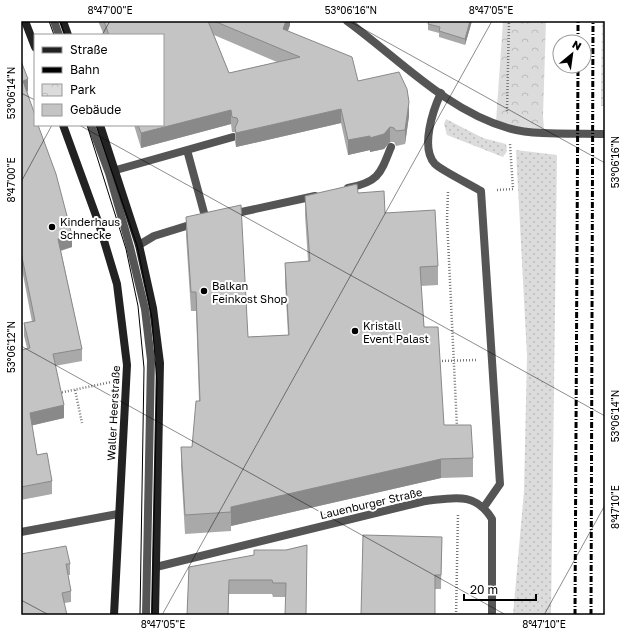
<svg xmlns="http://www.w3.org/2000/svg" width="626" height="636" viewBox="0 0 626 636" font-family="'Golos Text',sans-serif">
  <style>
    .grass { fill: url(#grass-dots) }
    .park { fill: url(#park-crowns) }
    .lines { fill: none; stroke-linecap: round; stroke-linejoin: round }
    .path { stroke: #777; stroke-width: 2.5; stroke-dasharray: 1 2; stroke-linecap: butt }
    .lane { stroke: #555; stroke-width: 8 }
    .street { stroke: #555; stroke-width: 8 }
    .secondary { stroke: #222; stroke-width: 8 }
    .tram { stroke: #000; stroke-width: 1 }
    .rail { stroke: #000; stroke-width: 3; stroke-dasharray: 6 2 1 2; stroke-linecap: butt }
    .wall { fill: #a9a9a9; fill-rule: evenodd }
    .shaded-wall { fill: #898989 }
    .building { fill: #c4c4c4; stroke: #898989 }
    .ticks { fill: none; stroke: #000; stroke-width: 1; stroke-opacity: 0.45 }
    .poi-dot { fill: #000; stroke: #fff; stroke-width: 1.5 }
    .labels { text-anchor: middle; dominant-baseline: central; stroke-width: 4; stroke-linejoin: round; paint-order: stroke }
    .poi-label { font-size: 11px; fill: #000; stroke: #fff; text-anchor: start }
    .street-label { font-size: 11px; fill: #000; stroke: #fff }
    .neatline { fill: none; stroke: #000; stroke-width: 1.5 }
    .ticks-label { font-size: 10px; text-anchor: middle; fill: #000 }
  </style>
  <defs>
    <pattern id="grass-dots" width="8" height="8" patternUnits="userSpaceOnUse"><rect width="8" height="8" fill="#dcdcdc"/><path d="M2 2h.1M6 6h.1" fill="none" stroke="#bbb" stroke-width="1.8" stroke-linecap="round"/></pattern>
    <pattern id="park-crowns" width="20" height="18" patternUnits="userSpaceOnUse"><rect width="20" height="18" fill="#dcdcdc"/><path d="M2 6a3 3 0 1 1 6 0M12 15a3 3 0 1 1 6 0" fill="none" stroke="#bbb"/></pattern>
  </defs>
  <rect width="100%" height="100%" fill="#fff"/>
  <!-- grass -->
  <path class="grass" d="M602 21H605V106H601Z
    M446 119 483 138 506 144 507 151 503 157 447 135 444 124Z
    M516 150 557 155 551 615H513L524 491 527 356Z"/>
  <!-- park -->
  <path class="park" d="M503 21H546L543 116 544 130 515 128 496 122Z"/>
  <g class="lines">
    <!-- path -->
    <path class="path" d="M507 111 509 21
      M497 190 513 189 510 144
      M448 192 447 219 457 428
      M439 361 476 360
      M75 390 82 423
      M59 393 111 382
      M456 615 458 514"/>
    <!-- lane -->
    <path class="lane" d="M54 21 59 35
      M441 93C433 110 420 148 435 164 441 170 471 185 481 191L500 484 484 507
      M91 125 109 173 130 247 145 309 151 360 146 615
      M187 150 206 220
      M116 170 233 137
      M348 188C378 182 380 175 391 147
      M232 214 315 196
      M139 245 154 236 196 223
      M425 501C453 498 475 491 492 519V615"/>
    <!-- street -->
    <path class="street" d="M347 21C398 58 446 110 508 128 537 136 575 133 605 134
      M21 532 118 514
      M156 567 425 501"/>
    <!-- secondary -->
    <path class="secondary" d="M25 21 35 47
      M63 21 68 35
      M63 125 99 224 117 284 127 365 114 615
      M100 125 139 245 153 308 160 363 155 615"/>
    <!-- tram -->
    <path class="tram" d="M49 21 54 35
      M60 21 65 35
      M87 125 126 249 138 306 144 368 140 615
      M96 125 137 245 152 318 157 383 152 615"/>
    <!-- rail -->
    <path class="rail" d="M578 42V21
      M575 615 578 66
      M591 615 593 21"/>
  </g>
  <!-- wall -->
  <path class="wall" d="M98 21H290V25L288 31 358 81 409 116 405 144 396 146 394 142H390L384 149 370 152V150L348 155 341 123 236 147 235 142V132H232L231 124 141 148 134 125H163V35H104ZM214 35 277 62 229 73Z
    M472 21 465 45 439 37V33L428 30V24Z
    M21 61 28 91 27 92 72 247 61 251 82 349V361L55 366 64 418 32 425 37 455 52 481V494L21 500V350L27 348 24 336V323L32 322 21 264Z
    M358 193 385 213 438 266V285L421 286 424 327 444 425 473 458V477L441 478 231 526V531L185 534 181 466V447H192L199 401 196 311H191L186 236V217L248 337 288 335 285 282V263L308 261 305 215V196Z
    M442 537 441 589H435L361 615Z
    M307 545 285 597H273L272 594H229L228 615H187L189 567 286 550Z
    M21 554 70 564V575H68L71 591V602L64 603Z"/>
  <!-- shaded-wall -->
  <path class="shaded-wall" d="M286 21H290V25L283 43V29Z
    M470 21H472L465 45V39Z
    M28 79V91L23 94V81Z
    M409 102V116L405 144V130Z
    M341 109V123L236 147V133Z
    M231 110V124L141 148V133Z
    M390 127V142L384 149 370 152V138Z
    M370 136V150L348 155V140Z
    M72 235V247L58 251V239Z
    M64 405V418L30 426V413Z
    M441 459V478L231 526V507Z"/>
  <!-- building -->
  <path class="building" d="M104 21H208L229 73 300 57 214 21H286L283 29 352 57 358 81 399 72 407 89 409 102 405 130 396 131 394 128 390 127 384 134 370 138V136L348 140 341 109 236 133 235 128 238 121 237 118 232 117 231 110 141 133 138 125H163V35H109Z
    M429 21H470L465 39 439 31 440 27 428 24Z
    M21 61 28 79 23 81 35 115V125H38L56 174 72 235 58 239 82 349 53 354 64 405 30 413 37 455 47 453 52 481 21 487V350L30 348 24 323 35 321 21 252Z
    M357 184 358 193 384 191 385 213 435 210 438 266 420 267 424 327H438L444 425H471L473 458 441 459 231 507V512L185 515 181 447H192L196 401H200L196 292H191L186 217 241 205 248 337 289 335 285 263 310 261 305 196Z
    M363 535 442 537 441 575H435V615H361Z
    M307 545 306 615H285L286 583H273L272 580H229L228 615H187L189 567 254 555V550H286Z
    M66 546 70 564H66L71 591 62 593 67 615H21V554Z"/>
  <!-- ticks -->
  <path class="ticks" d="M349 21 605 163M102 35 110 21M21 93 35 100M79 125 605 416M21 182 52 125M21 346 506 615M21 600 49 615M162 615 492 21M544 615 605 505"/>
  <!-- markers -->
  <g class="poi-dot">
    <circle cx="52" cy="227" r="4"/>
    <circle cx="204" cy="291" r="4"/>
    <circle cx="355" cy="331" r="4"/>
  </g>
  <g class="labels">
    <!-- poi labels -->
    <g class="poi-label">
      <text x="60" y="221">Kinderhaus<tspan x="60" dy="13">Schnecke</tspan></text>
      <text x="212" y="285">Balkan<tspan x="212" dy="13">Feinkost Shop</tspan></text>
      <text x="363" y="325">Kristall<tspan x="363" dy="13">Event Palast</tspan></text>
    </g>
    <!-- street labels -->
    <g class="street-label">
      <text transform="translate(113 413) rotate(-87)">Waller Heerstraße</text>
      <text transform="translate(371 503) rotate(-13)">Lauenburger Straße</text>
    </g>
  </g>
  <!-- border -->
  <rect width="626" height="636" fill="none" stroke="#ffffff" stroke-width="44"/>
  <!-- legend -->
  <rect x="34" y="34" width="130" height="92" fill="#ffffff" stroke="#999999"/>
  <rect x="42" y="47" width="20" height="6" fill="#222222" stroke="#999999"/>
  <text x="70" y="54" font-size="12" fill="#000000">Straße</text>
  <rect x="42" y="67" width="20" height="6" fill="#000000" stroke="#999999"/>
  <text x="70" y="74" font-size="12" fill="#000000">Bahn</text>
  <rect x="42" y="84" width="20" height="12" fill="url(#park-crowns)" stroke="#999999"/>
  <text x="70" y="94" font-size="12" fill="#000000">Park</text>
  <rect x="42" y="104" width="20" height="12" fill="#c4c4c4" stroke="#999999"/>
  <text x="70" y="114" font-size="12" fill="#000000">Gebäude</text>
  <!-- north arrow -->
  <g transform="translate(572 54) rotate(29)"><circle r="19" fill="#ffffff" stroke="#999999"/>
  <path d="M0-3L7 15L0 10L-7 15Z" fill="#000000"/>
  <text y="-6" font-size="11" font-weight="bold" text-anchor="middle" fill="#000000">N</text>
  </g>
  <!-- scale -->
  <path d="M464 594v6h72v-6" fill="none" stroke="#000000" stroke-width="2"/>
  <text x="470" y="594" font-size="12" fill="#000000" stroke="#ffffff" stroke-width="3" paint-order="stroke">20 m</text>
  <rect x="22" y="22" width="582" height="592" class="neatline"/>
  <g class="ticks-label">
    <text x="110" y="14">8°47'00"E</text>
    <text x="351" y="14">53°06'16"N</text>
    <text x="491" y="14">8°47'05"E</text>
    <text transform="translate(11 93) rotate(-90)" y="4">53°06'14"N</text>
    <text transform="translate(615 162) rotate(-90)" y="4">53°06'16"N</text>
    <text transform="translate(11 180) rotate(-90)" y="4">8°47'00"E</text>
    <text transform="translate(11 347) rotate(-90)" y="4">53°06'12"N</text>
    <text transform="translate(615 416) rotate(-90)" y="4">53°06'14"N</text>
    <text transform="translate(615 507) rotate(-90)" y="4">8°47'10"E</text>
    <text x="163" y="628">8°47'05"E</text>
    <text x="544" y="628">8°47'10"E</text>
  </g>
</svg>
